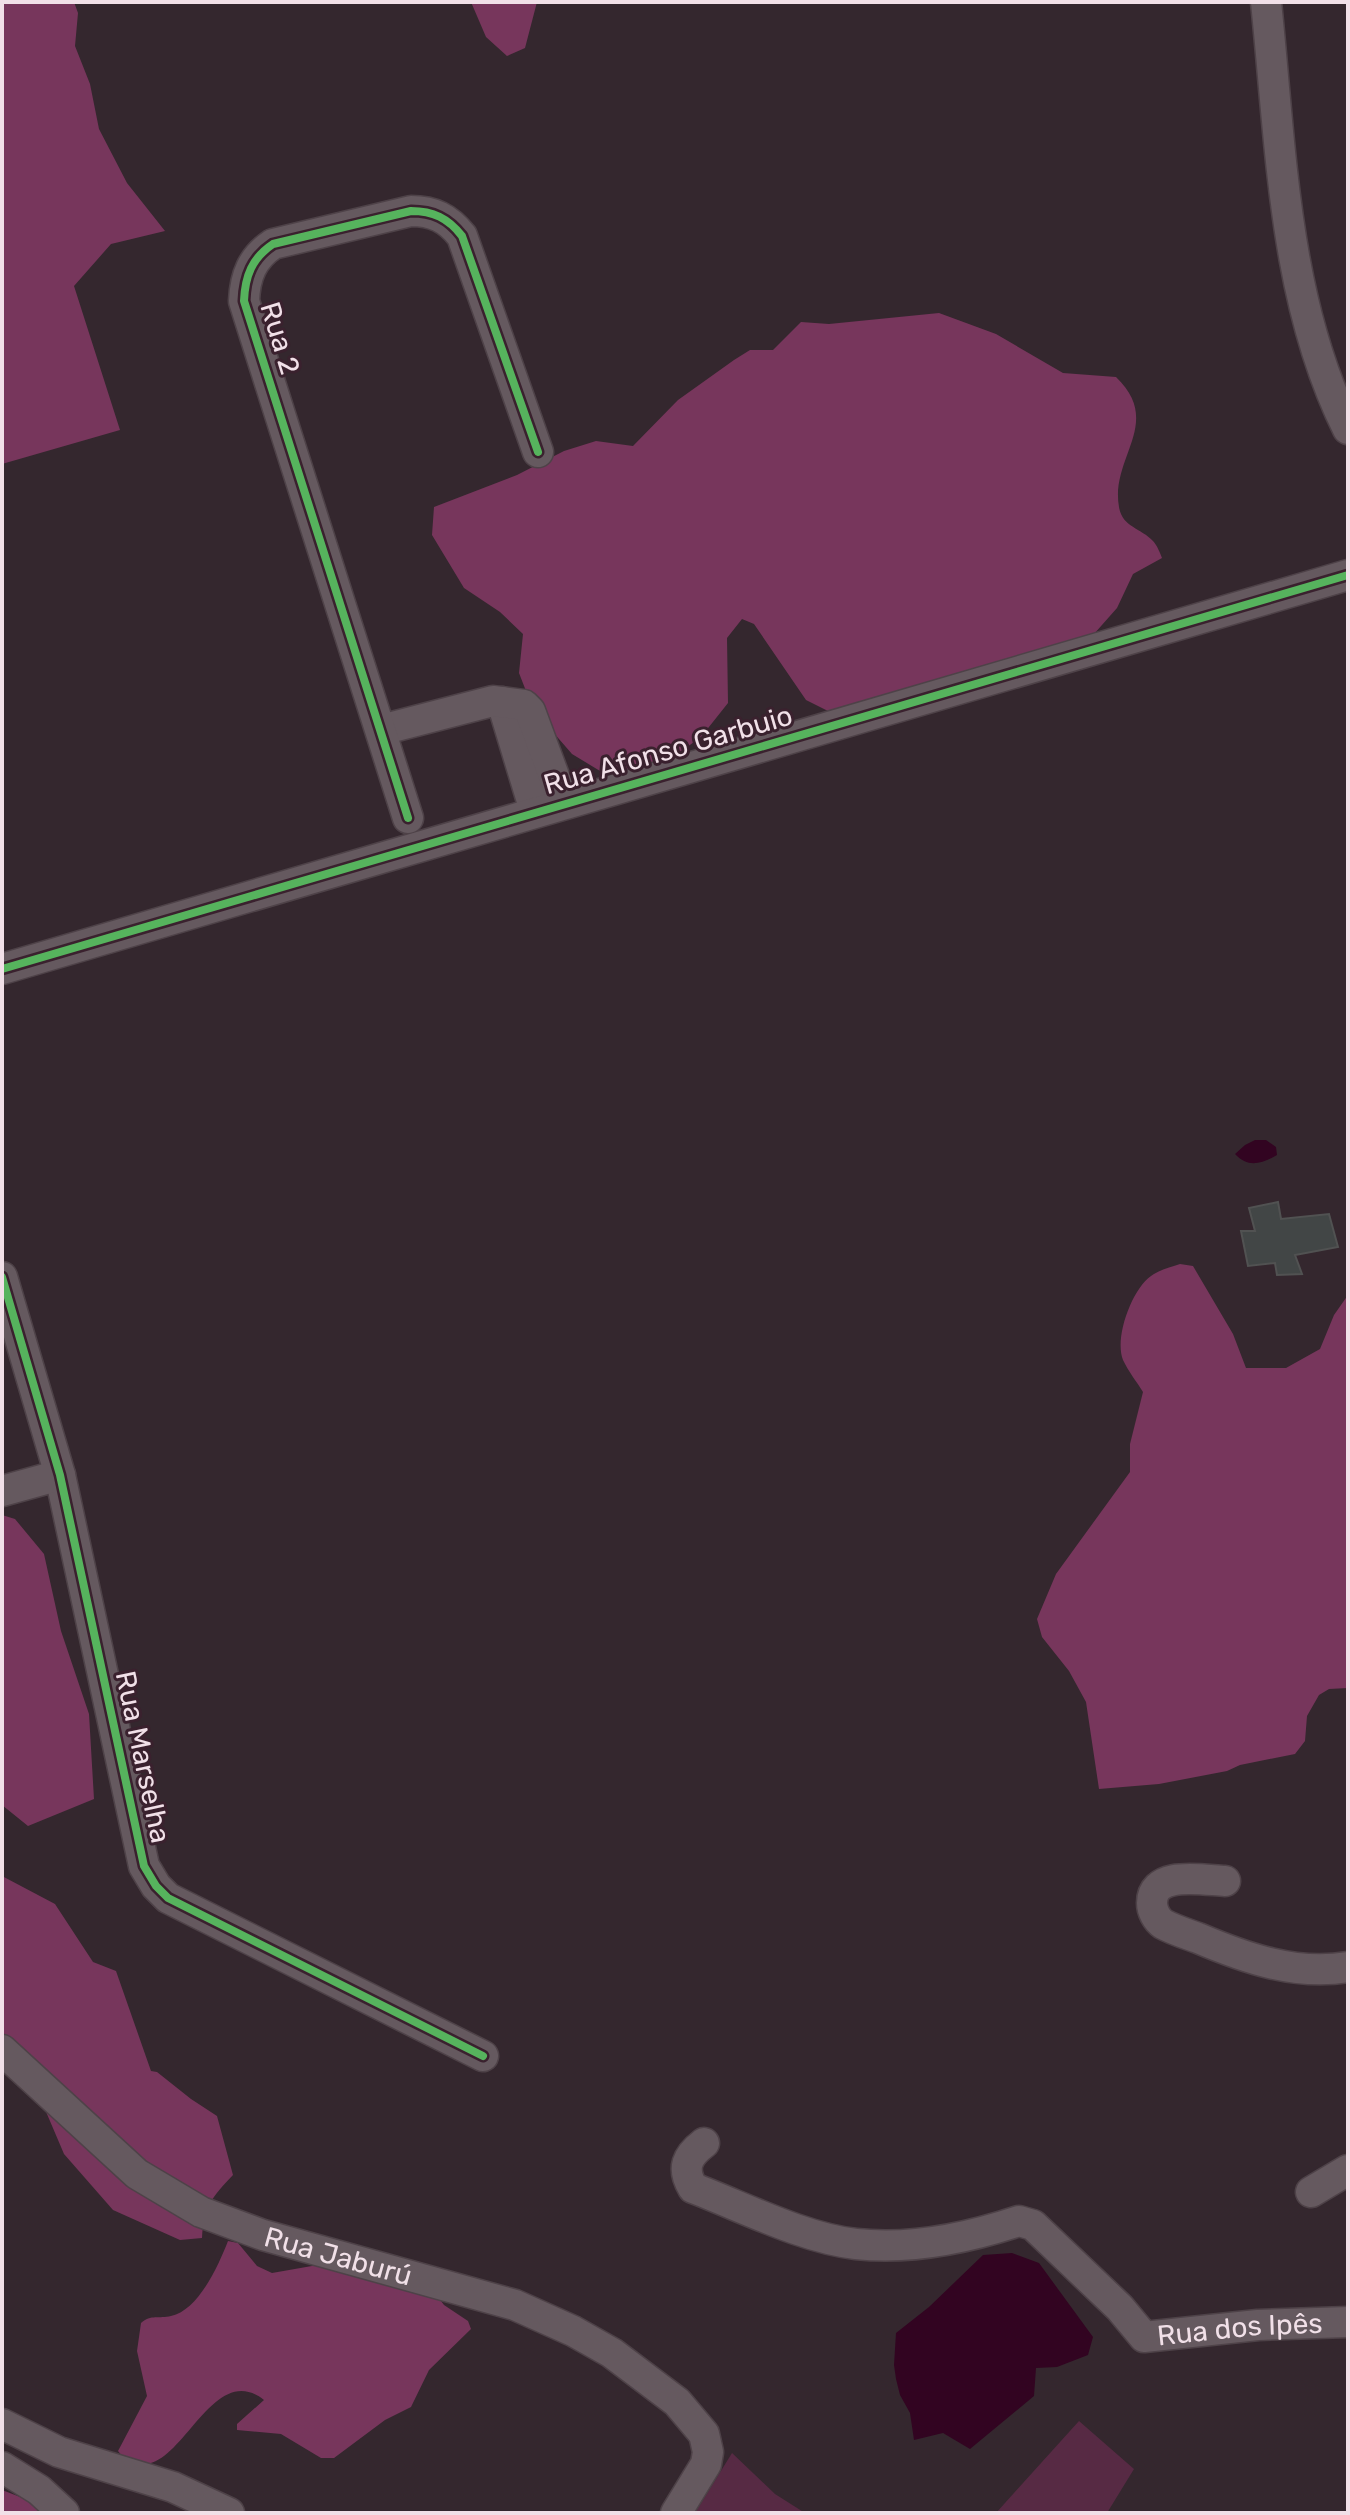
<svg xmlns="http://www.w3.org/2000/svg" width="1350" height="2515" viewBox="0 0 1350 2515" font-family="Rubik,sans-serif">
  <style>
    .green { fill: #572a44 }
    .forest { fill: #77365c }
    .water { fill: #320421 }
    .building { fill: #424646; stroke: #515252; stroke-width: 2 }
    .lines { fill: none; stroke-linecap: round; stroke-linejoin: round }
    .minor-casing { stroke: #4e4248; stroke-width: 33 }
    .minor { stroke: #65595f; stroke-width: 30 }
    .cycleway-casing { stroke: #3a212e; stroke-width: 13 }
    .cycleway { stroke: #56b35d; stroke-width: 8 }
    .labels { text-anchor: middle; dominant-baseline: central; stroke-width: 6; stroke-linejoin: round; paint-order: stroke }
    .street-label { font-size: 28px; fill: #f1e0e8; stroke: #3a212e }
  </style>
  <rect width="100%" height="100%" fill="#34272e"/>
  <!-- green -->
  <path class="green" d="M1079 2421 1134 2469 1107 2513H996Z
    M732 2453 775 2494 805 2513H695Z"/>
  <!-- forest -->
  <path class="forest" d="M2 2H74L78 13 75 46 90 84 99 129 127 183 165 231 111 244 74 286 120 430 2 464Z
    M471 2H537L525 48 507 56 486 37Z
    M939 313 996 334 1063 373 1116 377C1164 423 1110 457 1119 507 1122 527 1141 528 1153 541 1157 545 1160 553 1162 558L1133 574 1117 608 1094 634 836 715 806 700 754 624 742 619 727 638 728 703 701 737 662 765 630 775 605 774 572 754 533 709 519 673 523 634 500 612 464 588 432 535 434 507 517 475 564 451 596 441 633 446 678 400 734 360 750 350H773L801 322 829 324Z
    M1180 1264 1193 1266 1233 1334 1246 1368H1286L1320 1349 1334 1315 1348 1295V1688L1329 1689 1319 1695 1307 1716 1305 1741 1295 1754 1240 1765 1227 1771 1159 1784 1099 1789 1086 1702 1069 1671 1042 1637 1037 1619 1056 1574 1130 1472V1444L1143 1392C1137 1382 1128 1371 1123 1360 1114 1338 1132 1289 1151 1276 1159 1270 1171 1267 1180 1264Z
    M2 1515 15 1519 44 1554 61 1631 89 1714 94 1799 28 1826 2 1805Z
    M2 1876 55 1904 93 1962 116 1971 151 2071 157 2072 191 2099 217 2116 233 2175C212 2197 204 2206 202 2238L180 2240 113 2210 64 2154 44 2107 2 2047Z
    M228 2241 238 2243 257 2266 272 2273 346 2260 422 2276 444 2305 468 2321 471 2329 429 2370 411 2407 385 2420 334 2458H321L281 2434 237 2430V2424L264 2400C212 2359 182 2473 138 2464 129 2462 124 2459 118 2451L147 2396 137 2351 141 2323C151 2314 159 2319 171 2316 199 2310 219 2264 228 2241Z
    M2 2490 28 2500 47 2513H2Z"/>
  <!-- water -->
  <path class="water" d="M1255 1140H1266L1276 1147 1277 1155C1261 1164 1248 1168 1235 1154L1245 1145Z
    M1012 2253 1039 2263 1093 2337 1088 2355 1057 2367 1036 2368 1034 2396 970 2449 943 2433 914 2440 910 2413 900 2395 896 2379 894 2365 896 2333 929 2307 983 2255Z"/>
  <!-- building -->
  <path class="building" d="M1278 1202 1281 1219 1329 1214 1338 1247 1295 1255 1302 1274 1277 1275 1275 1263 1248 1266 1241 1231H1255L1249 1208Z"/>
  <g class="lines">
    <defs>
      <g id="minor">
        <path d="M1266 2C1281 144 1283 299 1348 429"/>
        <path d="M502 702 535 811"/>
        <path d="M381 730 493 701 524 705 530 711 564 803"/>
        <path d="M408 818 244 301C245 276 252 258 273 244L411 211C433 211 448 218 462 236L538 452"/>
        <path d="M2 969 1348 575"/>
        <path d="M2 1277 60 1475 144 1866 156 1886 168 1898 483 2056"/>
        <path d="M2 1491 60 1475"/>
        <path d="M1225 1881C1202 1880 1152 1870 1152 1903 1152 1911 1157 1920 1163 1924 1174 1930 1187 1934 1198 1938 1245 1958 1296 1976 1348 1967"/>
        <path id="s1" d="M2 2050 137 2174 201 2212 263 2235 515 2305 573 2331 612 2353 677 2402 704 2434 708 2452 706 2464 676 2513"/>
        <path id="s2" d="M704 2143C687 2156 681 2168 693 2188 743 2207 803 2238 856 2244 910 2250 968 2238 1019 2221L1033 2225 1120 2308 1144 2337 1258 2325 1348 2322"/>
        <path d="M1311 2192 1348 2170"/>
        <path d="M2 2424 59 2452 173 2487 229 2513"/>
        <path d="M2 2467 39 2490 64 2513"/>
      </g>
    </defs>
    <!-- minor casing -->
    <use href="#minor" class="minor-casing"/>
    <!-- minor -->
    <use href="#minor" class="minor"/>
    <defs>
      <path id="cycleway" d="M408 818 244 301C245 276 252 258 273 244L411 211C433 211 448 218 462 236L538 452
        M2 969 1348 575
        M2 1277 60 1475 144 1866 156 1886 168 1898 483 2056"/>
    </defs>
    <!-- cycleway casing -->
    <use href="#cycleway" class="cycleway-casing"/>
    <!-- cycleway -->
    <use href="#cycleway" class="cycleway"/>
  </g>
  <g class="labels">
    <!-- street labels -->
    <g class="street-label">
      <text transform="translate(280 338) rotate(73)">Rua 2</text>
      <text transform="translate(668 750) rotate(-16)">Rua Afonso Garbuio</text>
      <text transform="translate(143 1757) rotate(78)">Rua Marselha</text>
      <text stroke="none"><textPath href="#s1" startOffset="402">Rua Jaburú</textPath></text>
      <text stroke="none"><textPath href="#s2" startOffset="660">Rua dos Ipês</textPath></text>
    </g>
  </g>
  <!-- border -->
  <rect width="1350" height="2515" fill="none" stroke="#f1e0e8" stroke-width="8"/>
</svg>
